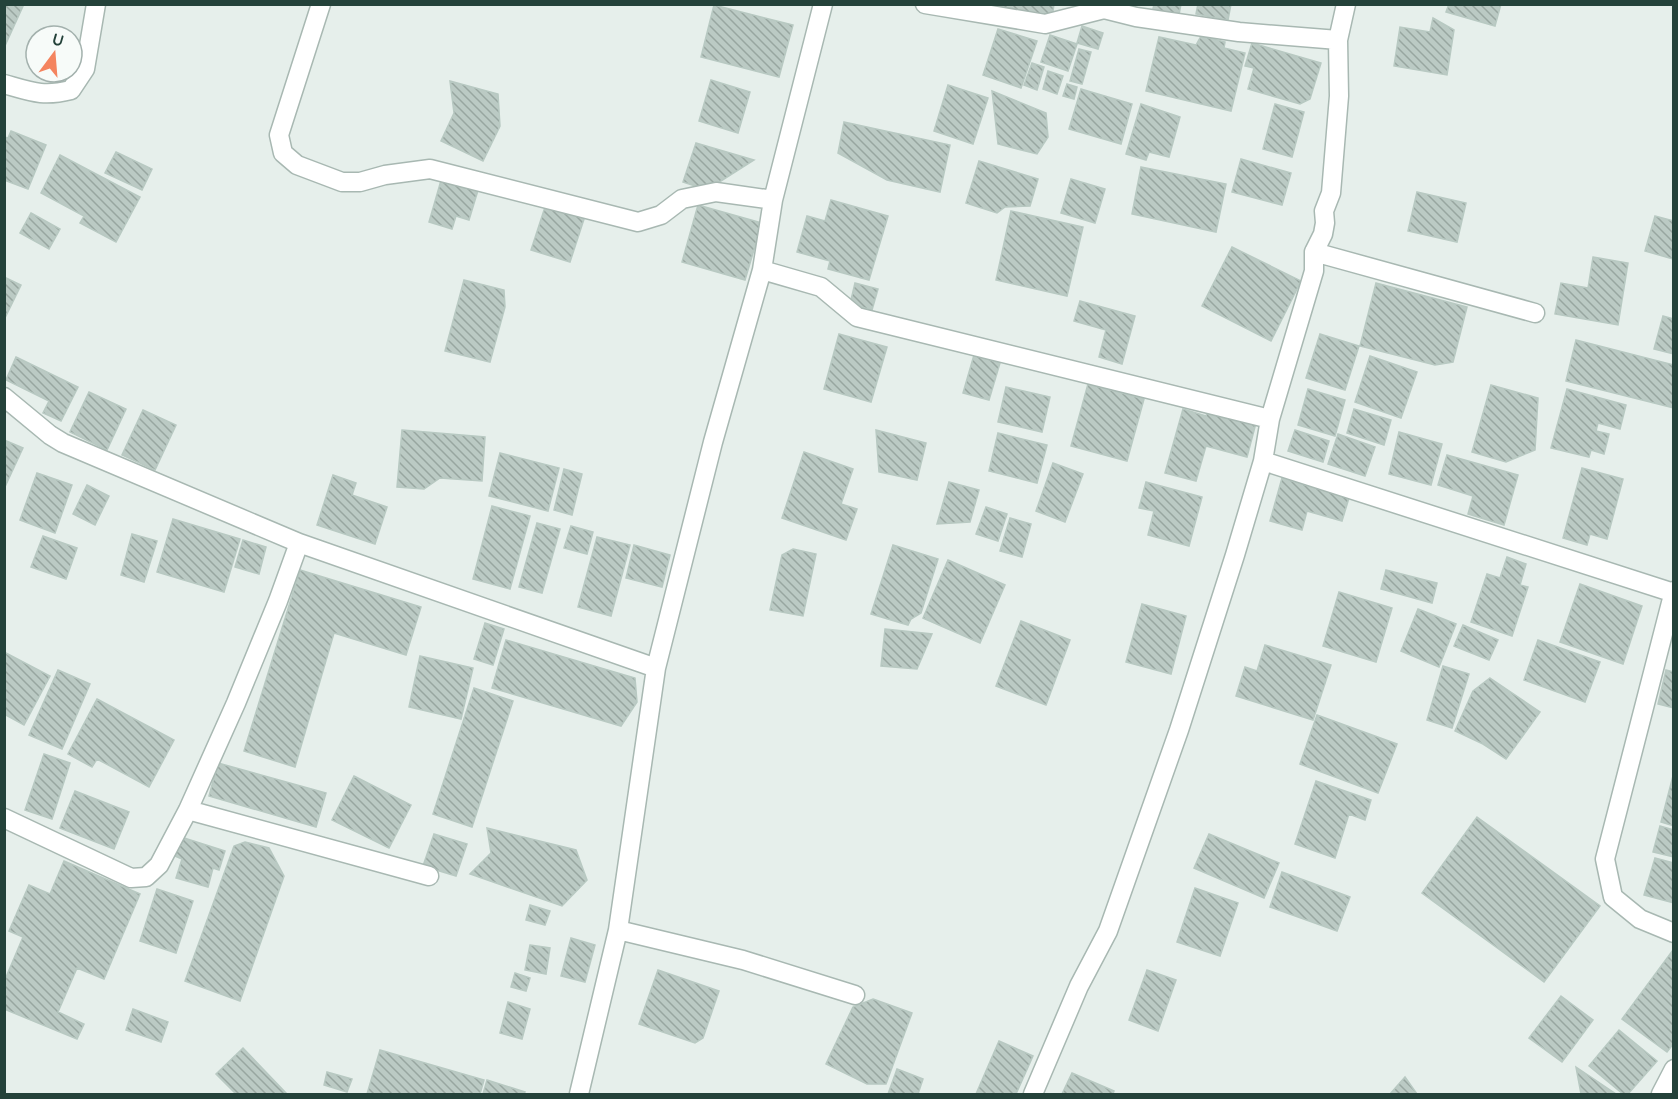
<svg xmlns="http://www.w3.org/2000/svg" width="1678" height="1099" viewBox="0 0 1678 1099" font-family="Quicksand,sans-serif">
  <style>
    .building { fill: url(#building-back-hatch); stroke: #b8c9c2; stroke-width: 1.5 }
    .lines { fill: none; stroke-linecap: round; stroke-linejoin: round }
    .minor-casing { stroke: #a8b8b2; stroke-width: 21 }
    .minor { stroke: #fff; stroke-width: 18 }
  </style>
  <defs>
    <pattern id="building-back-hatch" width="6" height="6" patternUnits="userSpaceOnUse" patternTransform="scale(1.5)"><rect width="6" height="6" fill="#bbcac4"/><path d="M-1 5l2 2M0 0l6 6M5-1l2 2" fill="none" stroke="#98a6a0"/></pattern>
  </defs>
  <rect width="100%" height="100%" fill="#e6efeb"/>
  <!-- building -->
  <path class="building" d="M4 4H24L4 48Z
    M975 4H1054L1052 18Z
    M1154 4H1181L1178 20 1152 14Z
    M1198 4H1231L1228 20 1196 14Z
    M1449 4H1501L1495 26 1446 12Z
    M714 5 793 25 779 77 701 57Z
    M1433 18 1454 30 1447 75 1394 66 1400 27 1430 32Z
    M1082 26 1103 33 1098 49 1077 43Z
    M998 29 1037 41 1021 88 983 75Z
    M1050 35 1077 44 1068 71 1041 62Z
    M1201 36 1225 42 1224 48 1245 53 1231 111 1146 91 1159 37 1196 45Z
    M1252 43 1321 63 1310 99 1300 104 1248 89 1254 68 1245 66Z
    M1079 49 1091 52 1082 84 1070 81Z
    M1032 63 1044 67 1037 90 1024 85Z
    M1048 71 1063 76 1057 94 1043 89Z
    M711 80 750 92 738 133 699 121Z
    M450 81 498 94 500 126 483 161 441 141 454 113Z
    M1067 84 1077 87 1074 99 1063 96Z
    M948 85 988 98 973 144 934 131Z
    M1081 89 1132 104 1121 144 1069 129Z
    M992 91 1046 113 1048 137 1037 154 998 144Z
    M1141 104 1180 117 1169 157 1149 152 1146 160 1126 154Z
    M1275 104 1304 112 1292 157 1263 149Z
    M844 122 950 145 940 192 887 180 838 153Z
    M11 131 46 145 28 189 4 180V137L8 138Z
    M696 143 754 160 707 190 683 182Z
    M116 152 152 169 142 190 105 173Z
    M60 155 140 197 116 242 80 223 84 216 41 193Z
    M1241 159 1291 173 1282 205 1232 192Z
    M979 161 1038 179 1030 206 1005 207 997 213 966 203Z
    M1141 167 1226 184 1216 232 1132 214Z
    M442 177 479 187 469 220 456 216 452 229 429 222Z
    M1071 179 1105 189 1095 223 1061 213Z
    M1417 192 1466 203 1457 242 1408 231Z
    M831 200 888 216 869 280 828 269 830 261 797 252 807 216 825 221Z
    M547 201 586 213 570 262 531 250Z
    M698 205 762 223 745 280 682 262Z
    M1011 211 1083 227 1067 296 996 280Z
    M31 213 60 229 49 249 20 233Z
    M1655 216 1674 221 1673 259 1645 251Z
    M1232 247 1301 281 1271 341 1202 306Z
    M1593 257 1628 263 1618 325 1555 314 1561 283 1588 288Z
    M4 277 21 285 4 320Z
    M464 280 504 290 505 307 490 362 445 351Z
    M855 283 878 289 872 310 850 304Z
    M1376 283 1467 307 1453 362 1435 365 1360 346Z
    M1080 301 1135 316 1122 364 1099 357 1106 330 1074 321Z
    M1663 316 1674 319V354L1654 349Z
    M839 334 887 347 871 402 824 389Z
    M1320 334 1359 346 1345 390 1306 378Z
    M1576 340 1674 365V408L1566 381Z
    M974 355 1000 363 989 400 963 393Z
    M1370 356 1417 372 1401 418 1355 402Z
    M16 357 78 387 61 421 43 413 49 401 6 380Z
    M1088 384 1144 399 1127 461 1071 446Z
    M1491 385 1538 398 1535 450 1506 462 1472 452Z
    M1006 387 1050 397 1042 432 998 422Z
    M1308 389 1345 400 1335 436 1298 425Z
    M1567 389 1626 405 1620 429 1598 423 1596 431 1609 434 1604 454 1591 450 1589 457 1551 448Z
    M89 392 126 409 107 450 70 432Z
    M1183 409 1206 416 1208 410 1256 423 1247 457 1206 446 1196 481 1165 473Z
    M1354 409 1391 420 1384 445 1347 433Z
    M143 410 176 425 155 470 122 455Z
    M402 430 485 437 482 481 440 478 424 489 397 487Z
    M876 430 926 443 917 480 879 472Z
    M1295 430 1329 441 1323 462 1288 451Z
    M1399 432 1442 444 1431 485 1389 474Z
    M998 433 1047 445 1037 483 989 471Z
    M1338 434 1375 447 1365 476 1328 464Z
    M4 440 23 448 4 489Z
    M804 452 853 469 841 504 857 509 846 540 782 518Z
    M500 453 559 468 548 511 489 496Z
    M1447 455 1518 475 1504 525 1468 514 1473 496 1438 485Z
    M1053 463 1083 474 1065 522 1036 511Z
    M1582 468 1623 479 1607 539 1590 534 1587 545 1563 538Z
    M564 469 582 474 572 515 554 510Z
    M37 473 72 485 55 533 20 520Z
    M333 475 356 483 352 495 387 507 375 544 317 525Z
    M1282 478 1349 498 1342 521 1307 511 1302 530 1270 521Z
    M949 482 979 490 970 522 937 524Z
    M1146 482 1202 497 1189 546 1148 535 1154 511 1139 508Z
    M87 485 109 496 95 525 73 514Z
    M492 506 530 516 510 589 473 579Z
    M986 507 1007 514 998 541 976 534Z
    M1010 518 1031 524 1022 557 1000 551Z
    M173 519 240 539 224 592 157 572Z
    M537 523 560 529 542 593 519 587Z
    M571 526 593 532 587 554 564 548Z
    M132 534 157 541 144 582 121 575Z
    M43 536 77 548 66 579 31 567Z
    M597 537 630 545 611 616 578 607Z
    M243 540 266 547 259 574 235 567Z
    M634 545 670 555 662 587 626 578Z
    M893 545 938 559 921 613 911 619 908 625 871 614Z
    M793 549 816 554 803 616 770 610 782 555Z
    M1507 557 1526 564 1520 585 1528 587 1512 636 1471 622 1487 574 1500 578Z
    M948 560 1005 585 980 643 923 618Z
    M300 570 421 607 406 655 334 633 295 767 244 751Z
    M1386 570 1437 583 1432 603 1381 589Z
    M1580 584 1642 606 1623 664 1560 642Z
    M1339 592 1392 608 1376 662 1323 646Z
    M1142 604 1186 616 1171 674 1126 662Z
    M1418 609 1456 624 1439 667 1401 651Z
    M1021 621 1070 640 1046 705 996 686Z
    M485 623 504 629 493 665 474 659Z
    M1463 625 1498 640 1489 660 1454 646Z
    M885 629 932 634 917 669 881 666Z
    M506 640 635 678 637 702 621 726 492 688Z
    M1538 640 1600 662 1585 702 1524 680Z
    M1265 645 1331 665 1313 720 1236 696 1245 667 1257 671Z
    M4 652 50 676 24 725 4 714Z
    M420 656 473 668 461 719 409 707Z
    M1443 666 1469 674 1452 728 1427 720Z
    M58 670 90 684 62 749 29 735Z
    M1666 670 1674 672V708L1658 704Z
    M1490 678 1540 712 1506 759 1483 744 1455 731 1473 691Z
    M474 688 513 701 472 827 433 814Z
    M97 699 174 740 149 787 97 759 92 767 68 754Z
    M1317 715 1397 744 1378 793 1300 764Z
    M44 754 70 763 52 819 25 810Z
    M218 763 326 793 316 827 209 796Z
    M1674 772V826L1661 822Z
    M354 776 411 805 389 848 332 820Z
    M1316 781 1371 800 1365 820 1349 814 1335 858 1295 844Z
    M75 791 129 812 114 849 60 828Z
    M1477 817 1600 906 1544 982 1422 893Z
    M1660 826 1674 830V857L1653 852Z
    M487 828 576 850 587 880 562 906 470 874 491 853Z
    M434 834 467 844 456 876 423 866Z
    M1209 834 1279 863 1264 898 1194 868Z
    M181 837 225 851 219 870 213 868 208 887 176 878 182 859 175 856Z
    M245 842 269 848 284 876 240 1001 185 981 234 846Z
    M1655 858 1674 863V903L1644 895Z
    M64 861 140 894 104 979 77 968 58 1012 84 1024 77 1039 4 1009V982L23 937 9 931 29 885 50 894Z
    M1282 872 1350 897 1337 931 1270 907Z
    M1195 888 1238 903 1220 956 1177 942Z
    M157 889 193 901 176 953 140 941Z
    M530 905 550 911 545 925 526 920Z
    M571 938 595 945 585 982 561 976Z
    M530 945 550 948 546 974 525 970Z
    M1673 950 1674 1043 1667 1052 1622 1019Z
    M658 970 719 991 703 1038 695 1043 639 1024Z
    M1147 970 1176 980 1158 1031 1129 1020Z
    M515 973 530 978 526 991 511 987Z
    M1561 996 1593 1020 1562 1062 1529 1038Z
    M873 999 912 1013 886 1084H867L826 1064 853 1007Z
    M508 1002 530 1009 522 1039 500 1033Z
    M133 1009 168 1022 161 1042 126 1030Z
    M1619 1030 1657 1061 1628 1094H1623L1589 1066Z
    M999 1041 1033 1056 1016 1094H976Z
    M243 1048 287 1094H236L216 1074Z
    M380 1050 484 1080 480 1094H367Z
    M1576 1067 1616 1094H1581Z
    M897 1069 923 1079 918 1094H888Z
    M327 1072 352 1079 347 1092 324 1085Z
    M1072 1073 1114 1091 1113 1094H1062Z
    M1405 1077 1417 1094H1390Z
    M487 1080 525 1092 524 1094H483Z"/>
  <g class="lines">
    <defs>
      <path id="minor" d="M321 4 279 135 283 153 297 165 342 182H360L385 175 430 169 638 222 661 215 682 199 716 192 773 200
        M925 4 1045 24 1104 9 1136 17 1239 32 1338 40
        M4 84C32 92 43 97 71 90L85 69 96 4
        M1314 252 1535 313
        M762 270 821 287 857 317 1270 419
        M4 397 50 435 63 443 299 543 656 668
        M1263 461 1674 593
        M1674 591 1605 859 1613 897 1640 919 1674 933
        M188 810 429 876
        M4 818 131 878 146 877 159 865 188 810 236 703 278 601 299 543
        M618 930 743 960 855 995
        M579 1094 618 930 656 668 713 442 762 270 773 200 823 4
        M1033 1094 1079 986 1108 931 1179 730 1235 555 1263 461 1270 419 1314 271V252L1323 234 1325 223 1324 211 1331 193 1339 96 1338 40 1346 4
        M1661 1094 1674 1069"/>
    </defs>
    <!-- minor casing -->
    <use href="#minor" class="minor-casing"/>
    <!-- minor -->
    <use href="#minor" class="minor"/>
  </g>
  <!-- border -->
  <rect width="1678" height="1099" fill="none" stroke="#24423a" stroke-width="12"/>
  <!-- north arrow -->
  <g transform="translate(54 54) rotate(16)"><circle r="28" fill="#f7fbf9" stroke="#a3b1ad" stroke-width="1.5"/>
  <path d="M0-4.5L10 22L0 15L-10 22Z" fill="#f4845f"/>
  <text y="-9" font-size="16" font-weight="bold" text-anchor="middle" fill="#24423a">U</text>
  </g>
</svg>
